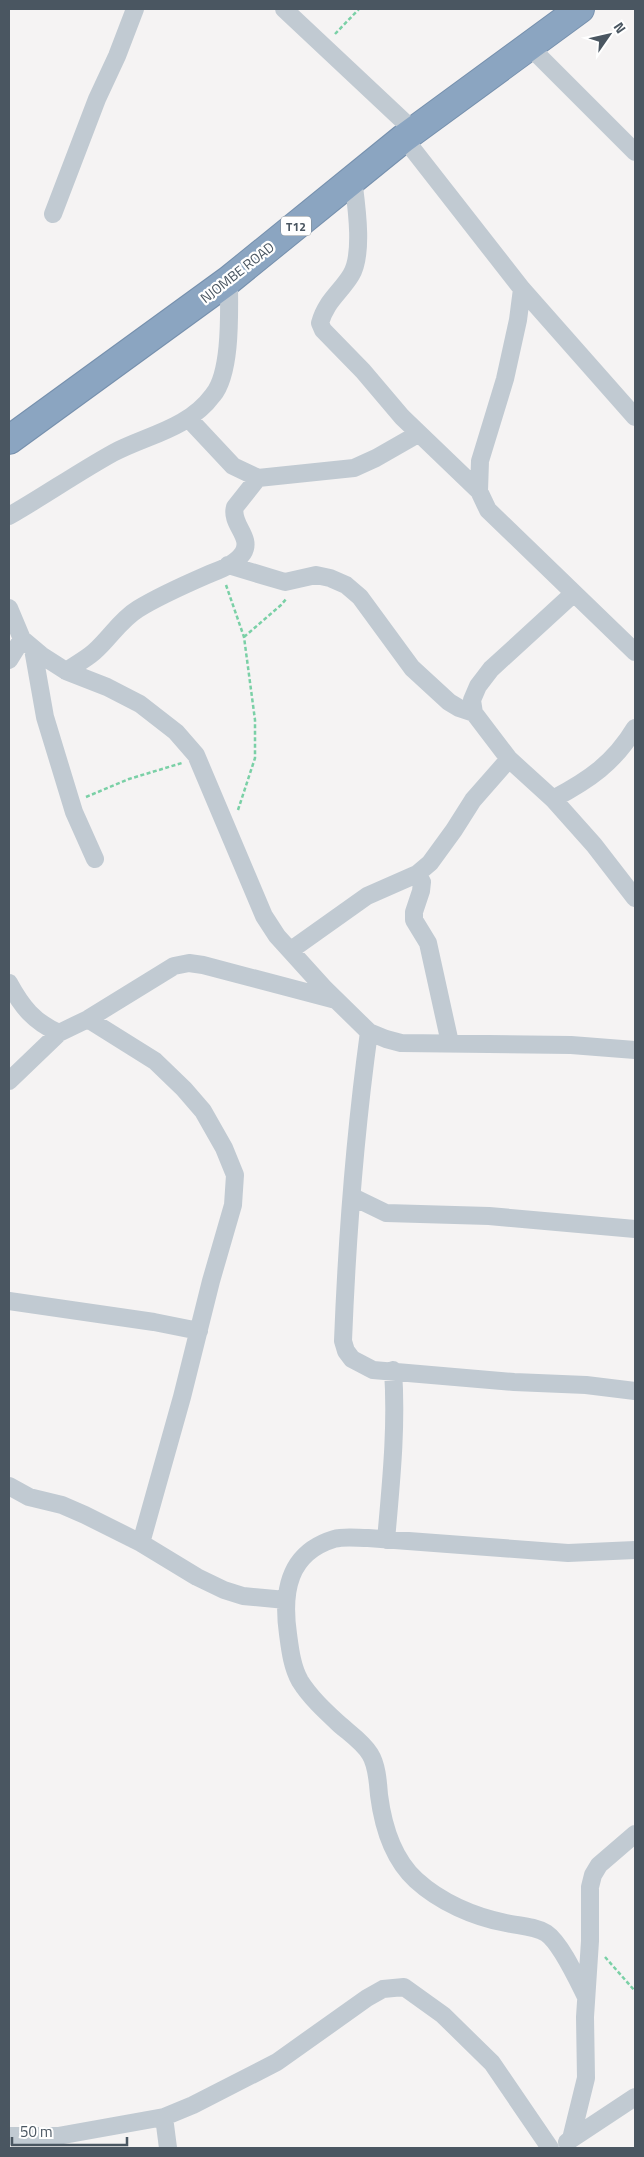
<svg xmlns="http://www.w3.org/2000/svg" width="644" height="2157" viewBox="0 0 644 2157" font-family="'Titillium Web',sans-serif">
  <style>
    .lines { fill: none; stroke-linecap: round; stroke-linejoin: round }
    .highway-casing { stroke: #7690ad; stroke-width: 30 }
    .path { stroke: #7ad0a6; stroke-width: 2.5; stroke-dasharray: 4 2.5; stroke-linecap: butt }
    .street { stroke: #c1cad2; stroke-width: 18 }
    .highway { stroke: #8ba5c1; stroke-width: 28 }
    .labels { text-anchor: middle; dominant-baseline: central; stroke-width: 4.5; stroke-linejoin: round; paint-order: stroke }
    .shield { fill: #fff; stroke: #808990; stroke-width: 1 }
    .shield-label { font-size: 12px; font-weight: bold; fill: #4a5661 }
    .street-label { font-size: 14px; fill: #4a5661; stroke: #fff }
  </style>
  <rect width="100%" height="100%" fill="#f5f3f3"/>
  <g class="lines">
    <defs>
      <path id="highway" d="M9 440 229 280 404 138 580 9"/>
    </defs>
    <!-- highway casing -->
    <use href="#highway" class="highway-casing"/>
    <!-- path -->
    <path class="path" d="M335 34 359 9
      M226 585 244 637 255 720V758L238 810
      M244 637 281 605 287 598
      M86 797 129 779 182 763
      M605 1957 635 1991"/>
    <!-- street -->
    <path class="street" d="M284 9 414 131
      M530 47 635 152
      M404 138 522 289 635 417
      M353 179C356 203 364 254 351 275 340 293 326 301 320 323L323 330 363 371 402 417 479 491
      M53 214 97 99 117 56 135 9
      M522 289 518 320 505 379 480 461 479 491 488 510 635 652
      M189 419 233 466 258 478 354 468 376 458 418 434
      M9 516C44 496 77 473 113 453 147 435 188 429 213 395 232 372 229 309 229 280
      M228 565 285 582 316 575 330 578 346 585 360 597 412 668 449 702 459 708 474 713
      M574 593 491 669 478 686 472 700 474 713 509 759 553 799 594 845 635 898
      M9 608 22 639 41 655 66 671 107 687 140 704 176 732 196 755 264 916 277 936 325 989 369 1032 386 1039 401 1043 571 1045 635 1050
      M33 649 45 717 74 812 95 859
      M9 660 22 639
      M66 671C75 665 86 659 94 652 110 638 120 620 138 609 159 596 184 585 207 575 219 570 235 565 243 553 253 537 230 524 235 507L258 478
      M553 799C589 780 614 763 635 728
      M417 874 422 882 421 891 414 912V920L428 943 450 1043
      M291 950 367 896 417 874 430 863 454 830 473 800 509 759
      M9 983C22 1007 34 1022 59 1033
      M88 1019 155 1061 184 1089 203 1111 224 1148 235 1175 233 1205 211 1281 182 1397 141 1543
      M369 1032C355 1134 347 1238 343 1341L346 1351 352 1359 373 1370 514 1382 586 1385 635 1391
      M9 1081 59 1033 88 1019 174 966 189 963 203 965 336 1000
      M353 1197 386 1213 489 1216 635 1229
      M9 1301 154 1322 199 1331
      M9 1486 29 1497 62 1505 85 1515 141 1543 197 1577 224 1590 243 1596 286 1600
      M386 1540C391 1483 397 1427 393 1370
      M586 1997C578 1981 561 1943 546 1933 534 1926 520 1926 506 1923 474 1917 440 1902 416 1880 392 1858 383 1826 379 1795 378 1782 377 1765 370 1754 363 1742 349 1733 338 1723 324 1710 310 1697 300 1681 292 1667 290 1649 288 1634 282 1592 288 1553 334 1539 344 1536 357 1538 368 1538L568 1553 635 1550
      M164 2117 168 2148
      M9 2136H58L164 2117 193 2105 277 2062 367 1998 383 1989 404 1987 443 2015 492 2063 550 2148
      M571 2139 586 2078 585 2017 590 1941V1887L593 1875 599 1865 635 1834
      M567 2142 635 2097"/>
    <!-- highway -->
    <use href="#highway" class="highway"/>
  </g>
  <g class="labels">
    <!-- shield labels -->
    <rect class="shield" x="281" y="216.5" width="30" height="19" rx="4"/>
    <g class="shield-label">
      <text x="296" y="226">T12</text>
    </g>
    <!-- street labels -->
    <g class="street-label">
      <text transform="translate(237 272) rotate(-38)">NJOMBE ROAD</text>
    </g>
  </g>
  <!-- border -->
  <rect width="644" height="2157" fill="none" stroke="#4a5661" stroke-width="20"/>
  <!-- north arrow -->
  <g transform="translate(609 35) rotate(56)" stroke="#ffffff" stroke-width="4" paint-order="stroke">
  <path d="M0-4L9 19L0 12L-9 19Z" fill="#4a5661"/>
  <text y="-8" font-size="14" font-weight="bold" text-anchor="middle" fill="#4a5661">N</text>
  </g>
  <!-- scale -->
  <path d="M12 2137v8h115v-8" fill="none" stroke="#4a5661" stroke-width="2.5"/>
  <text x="20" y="2137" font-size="15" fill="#4a5661" stroke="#ffffff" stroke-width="4" paint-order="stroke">50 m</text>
</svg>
